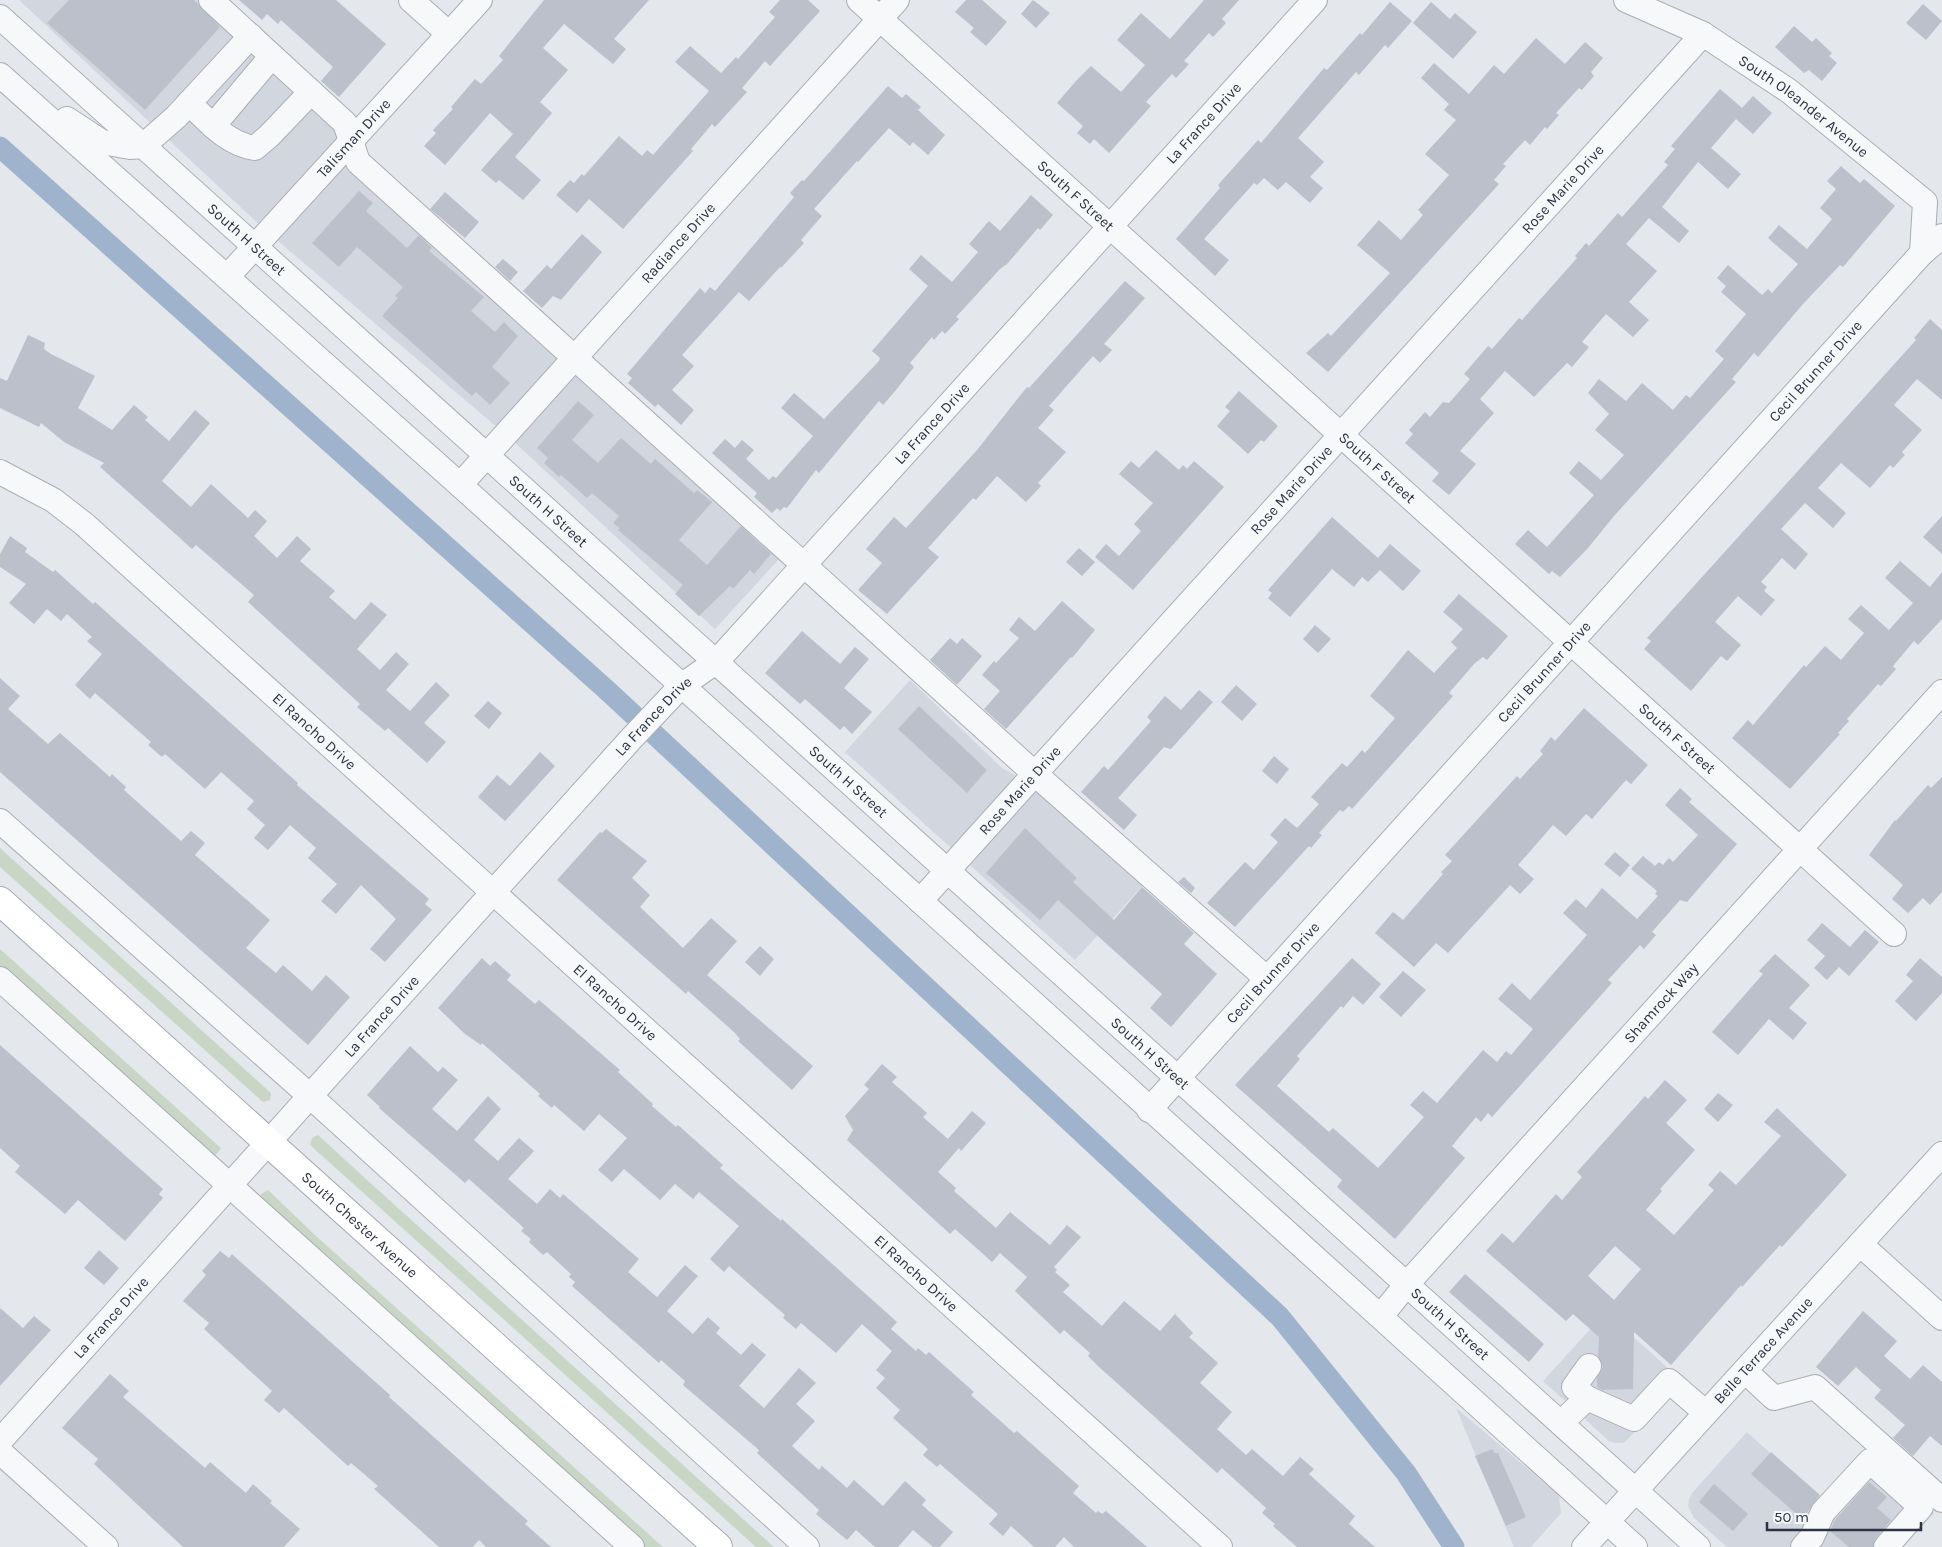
<svg xmlns="http://www.w3.org/2000/svg" width="1942" height="1547" viewBox="0 0 1942 1547" font-family="Karla,sans-serif">
  <style>
    .built { fill: #d2d6de }
    .green { fill: #c9d6c5 }
    .lines { fill: none; stroke-linecap: round; stroke-linejoin: round }
    .canal { stroke: #9fb4cc; stroke-width: 21 }
    .building { fill: #bbc0ca; fill-rule: evenodd }
    .minor-casing { stroke: #a9aeb7; stroke-width: 26 }
    .major-casing { stroke: #a3abb8; stroke-width: 30 }
    .minor { stroke: #f7f8fa; stroke-width: 24 }
    .major { stroke: #fff; stroke-width: 28 }
    .labels { text-anchor: middle; dominant-baseline: central; stroke-width: 4; stroke-linejoin: round; paint-order: stroke }
    .street-label { font-size: 15px; fill: #2b3445; stroke: #f4f6f9 }
  </style>
  <rect width="100%" height="100%" fill="#e4e7ec"/>
  <!-- built -->
  <path class="built" d="M19 0H198L342 127 573 367 779 559 715 629 512 440 264 229Z
    M910 680 1002 768 1052 795 1147 881 1075 960 845 752Z
    M1606 1312 1681 1380 1628 1439 1623 1443H1616L1609 1441 1543 1381Z
    M1456 1408 1559 1495 1561 1513 1531 1547H1514Z
    M1747 1432 1821 1499 1866 1451 1934 1513 1903 1547H1727L1694 1518 1688 1506 1689 1499 1692 1493Z"/>
  <!-- green -->
  <path class="green" d="M0 848 271 1093 270 1100 263 1102 0 867Z
    M0 949 221 1148 213 1159 0 967Z
    M318 1135 367 1180 774 1547H756L358 1188 310 1145 312 1138Z
    M268 1190 316 1236 663 1547H643L259 1200 261 1194Z"/>
  <g class="lines">
    <!-- canal -->
    <path class="canal" d="M0 147 610 693 1280 1317 1406 1473 1454 1547"/>
  </g>
  <!-- building -->
  <path class="building" d="M69 0H194L220 27 145 110 47 23Z
    M239 0H336L386 44 339 97 321 81 333 67 281 20 278 24 267 14 262 20Z
    M544 0H649L614 39 626 49 613 64 564 24 543 48 568 70 540 102 552 113 515 157 541 180 523 200 499 180 496 183 481 170 513 134 490 113 445 165 424 146 436 133 433 130 453 109 451 107 475 79 481 84 503 60 499 56Z
    M780 0H808L820 11 770 66 765 61 742 88 747 92 715 127 712 124 691 149 693 151 623 229 589 199 577 213 556 195 570 180 574 183 582 174 584 176 619 136 642 156 647 150 653 155 709 91 675 62 690 46 721 73 736 57 738 59 775 17 769 12Z
    M966 0H982L1007 22 986 46 970 32 974 28 955 12Z
    M1033 0 1050 13 1036 28 1021 14Z
    M1204 0H1239L1222 19 1226 23 1213 37 1209 33 1184 61 1189 64 1176 78 1172 74 1146 102 1151 106 1109 153 1094 139 1090 144 1077 133 1083 126 1057 103 1075 82 1091 66 1121 92 1145 65 1117 40 1141 13 1170 39Z
    M1390 2 1412 21 1388 48 1385 45 1359 75 1356 72 1298 138 1324 162 1310 177 1323 188 1310 203 1286 182 1278 190 1264 178 1257 185 1254 183 1204 239 1229 260 1215 276 1176 239 1220 188 1218 185 1258 140 1261 143 1324 68 1327 70 1360 33 1362 35Z
    M1431 2 1450 19 1455 13 1477 32 1453 59 1413 23Z
    M1923 4 1942 21 1926 40 1906 23Z
    M1794 26 1812 42 1816 38 1832 53 1829 56 1837 63 1822 81 1809 70 1804 73 1775 47Z
    M1536 38 1565 64 1585 42 1603 58 1591 72 1594 76 1582 90 1579 88 1556 113 1559 115 1547 129 1545 127 1530 145 1525 140 1503 164 1506 166 1494 180 1499 184 1328 372 1306 353 1328 333 1331 336 1390 273 1357 245 1379 220 1401 240 1423 215 1418 210 1449 175 1425 154 1456 120 1444 110 1449 104 1421 78 1434 63 1469 94 1494 65 1504 74Z
    M888 86 902 98 906 94 921 107 918 110 945 135 928 155 913 142 910 146 889 128 858 162 857 161 814 209 822 216 801 240 804 243 781 268 780 267 749 301 739 292 682 355 694 366 672 390 694 410 681 425 658 404 655 407 628 383 632 378 627 374 700 288 705 293 710 287 715 291 794 197 790 193 802 180 804 181Z
    M1720 89 1742 108 1753 96 1772 113 1753 134 1736 119 1711 148 1741 174 1728 189 1698 162 1662 207 1689 231 1679 243 1649 218 1626 244 1657 271 1629 302 1649 320 1633 337 1606 314 1582 342 1589 347 1572 367 1567 363 1534 397 1505 371 1480 399 1494 413 1460 451 1476 464 1449 495 1432 481 1439 473 1405 443 1413 434 1409 430 1425 412 1430 417 1443 402 1449 403 1470 379 1464 374 1488 346 1492 349 1519 318 1522 320 1577 258 1575 256 1586 243 1589 246 1618 213 1622 217 1668 165 1664 162 1675 149 1671 146Z
    M1841 166 1860 183 1864 179 1895 206 1843 267 1840 265 1803 304 1758 357 1754 353 1732 379 1736 382 1614 516 1588 548 1560 577 1552 571 1549 574 1515 544 1528 530 1547 547 1594 495 1569 473 1579 461 1601 480 1624 455 1595 430 1609 414 1588 393 1599 379 1626 401 1642 383 1673 410 1686 395 1690 398 1724 359 1715 351 1746 314 1721 292 1726 286 1717 278 1728 265 1762 295 1768 289 1772 293 1798 264 1768 238 1779 225 1807 249 1832 219 1820 208 1836 189 1827 181Z
    M359 191 373 203 366 211 407 248 419 235 432 248 429 251 484 297 471 311 495 332 504 322 518 336 492 367 510 383 490 405 476 392 472 396 382 316 398 298 395 296 403 287 357 247 339 267 312 243Z
    M445 192 479 222 465 238 430 209Z
    M1031 195 1053 215 1040 230 1038 228 1007 264 1000 269 956 317 959 319 945 334 942 331 934 340 932 337 910 363 914 367 896 390 883 405 879 401 819 473 816 470 787 508 784 507 780 511 777 508 772 513 754 497 757 493 712 453 725 439 735 448 742 440 754 450 746 459 769 480 773 476 776 478 813 436 781 408 794 393 824 419 879 361 880 358 872 351 928 286 909 269 921 255 952 282 978 252 969 244 989 221 1000 231Z
    M582 234 602 252 561 300 553 296 542 308 523 291 547 265 551 269Z
    M503 259 518 272 510 281 495 267Z
    M1125 281 1145 298 1104 344 1112 350 1100 363 1093 356 1049 406 1054 410 1038 428 1066 452 1038 483 1041 486 1026 502 997 476 976 500 973 498 928 548 939 557 887 614 858 590 882 563 866 549 894 517 906 528 977 450 1027 387 1029 388Z
    M1930 319 1942 330V400L1917 379 1894 405 1922 430 1902 452 1905 455 1893 468 1890 465 1870 488 1841 463 1818 488 1846 513 1833 528 1805 503 1781 529 1808 554 1795 570 1782 558 1761 582 1767 587 1764 591 1775 600 1761 616 1738 596 1715 622 1741 645 1727 661 1721 656 1691 691 1644 649 1651 641 1647 638 1916 340 1914 338Z
    M28 335 45 343 44 349 51 354 95 376 78 408 112 430 134 405 148 417 145 420 169 441 195 410 210 423 162 481 191 507 211 484 248 518 255 510 267 521 254 536 277 558 297 536 311 549 300 561 335 591 329 597 355 620 371 602 387 615 357 649 380 670 396 652 409 664 386 690 410 711 436 682 450 695 424 723 446 742 427 763 388 728 385 731 357 707 360 704 248 602 254 595 196 545 192 549 171 530 100 467 104 463 64 442 41 423 39 427 0 408V378L7 381Z
    M1239 391 1278 426 1264 442 1261 440 1248 454 1217 426 1230 411 1225 407Z
    M578 401 594 415 572 440 598 463 621 438 651 464 655 459 694 493 697 490 712 502 679 540 707 565 741 526 771 554 754 574 750 570 733 589 730 586 699 616 675 594 683 585 618 530 620 528 613 523 619 516 592 493 587 498 561 475 559 477 544 463 548 458 537 448Z
    M1156 450 1179 470 1183 465 1187 469 1194 461 1224 487 1133 590 1095 557 1106 544 1119 556 1141 531 1134 524 1153 503 1119 474 1131 461 1139 468Z
    M1942 516V554L1923 537Z
    M1332 517 1378 558 1390 544 1421 571 1403 591 1380 570 1368 582 1362 577 1354 587 1332 569 1290 617 1268 598 1272 593 1268 590Z
    M10 536 27 548 25 552 53 572 55 570 93 604 95 602 298 783 297 785 429 899 425 904 432 910 385 962 370 949 396 919 361 885 336 914 321 901 337 884 308 858 316 848 290 825 268 850 254 838 265 825 247 809 254 801 221 772 205 789 165 754 162 757 148 745 151 742 95 693 90 699 75 685 102 654 87 641 92 637 67 614 61 621 47 609 34 624 9 603 26 584 0 567V554Z
    M1079 548 1095 562 1082 576 1066 562Z
    M1900 561 1930 587 1942 572V619L1918 645 1914 641 1893 666 1896 669 1881 686 1878 684 1847 719 1849 721 1838 733 1840 734 1790 789 1732 738 1748 720 1753 725 1804 665 1806 667 1825 646 1841 660 1864 633 1848 619 1861 605 1889 630 1913 603 1885 578Z
    M1459 594 1508 636 1487 660 1483 657 1475 663 1449 693 1453 696 1352 809 1349 806 1343 812 1340 810 1319 833 1322 835 1311 848 1309 846 1235 927 1207 903 1245 862 1254 870 1278 842 1270 835 1285 818 1297 828 1319 804 1311 797 1342 763 1347 767 1362 750 1365 753 1395 718 1370 696 1408 650 1434 673 1457 648 1451 642 1463 629 1443 612Z
    M1062 601 1095 630 1072 658 1071 657 1006 729 984 709 1000 691 982 675 994 661 996 663 1019 638 1009 630 1019 617 1035 631Z
    M1315 625 1331 639 1318 653 1303 639Z
    M802 631 840 664 855 647 869 659 844 688 872 712 852 734 844 726 840 730 805 699 800 704 765 673Z
    M950 638 957 644 962 638 982 656 957 685 930 660Z
    M0 678 20 696 8 709 48 744 60 733 110 777 112 774 126 787 124 790 181 841 191 831 205 843 195 855 270 920 246 948 276 973 283 965 312 991 326 975 350 997 308 1045 0 772Z
    M1236 685 1257 704 1242 721 1221 702Z
    M1199 690 1213 702 1171 749 1164 747 1118 798 1137 815 1124 830 1081 792 1104 766 1108 770 1151 721 1147 717 1165 696 1181 710Z
    M488 701 502 713 489 729 474 716Z
    M919 706 987 770 967 793 898 729Z
    M1584 708 1648 765 1631 784 1626 780 1592 819 1586 814 1566 836 1553 825 1518 865 1534 879 1520 894 1510 885 1448 953 1436 943 1414 967 1375 933 1393 912 1403 920 1443 874 1441 872 1452 861 1445 855 1517 776 1520 779 1543 754 1540 751 1551 737 1555 741Z
    M540 752 555 766 505 821 478 797 497 775 510 786Z
    M1274 756 1289 769 1277 784 1262 771Z
    M1942 777V892L1930 905 1923 898 1908 913 1892 899 1903 885 1869 855 1895 820 1896 821 1928 785 1931 788Z
    M1680 788 1692 799 1689 802 1737 844 1687 902 1680 900 1652 932 1656 935 1644 949 1640 945 1608 980 1612 983 1492 1117 1488 1113 1481 1122 1476 1117 1452 1146 1465 1158 1395 1239 1337 1187 1342 1180 1235 1085 1352 958 1381 984 1363 1005 1353 996 1343 1008 1341 1006 1297 1056 1300 1059 1277 1086 1329 1132 1333 1128 1378 1168 1424 1117 1410 1105 1423 1091 1437 1103 1483 1050 1497 1062 1506 1051 1511 1055 1533 1029 1498 999 1512 983 1530 1000 1587 935 1563 913 1576 899 1586 908 1602 888 1637 919 1658 896 1655 894 1657 891 1631 869 1643 856 1655 866 1659 862 1663 865 1669 858 1673 862 1698 835 1665 805Z
    M1025 828 1077 878 1073 882 1114 920 1142 887 1194 933 1184 944 1217 974 1171 1027 1150 1008 1162 994 1058 900 1040 920 986 873Z
    M606 829 647 861 632 878 650 895 640 907 683 948 711 918 737 941 707 975 813 1066 792 1090 738 1041 740 1039 735 1033 688 991 686 994 557 880 600 832 602 833Z
    M1615 852 1630 865 1620 877 1604 864Z
    M1184 877 1195 888 1191 893 1178 882Z
    M1822 923 1850 947 1865 930 1879 942 1849 976 1839 967 1827 980 1814 968 1825 956 1807 940Z
    M760 946 774 959 760 976 745 962Z
    M1775 954 1810 985 1789 1008 1807 1023 1793 1040 1769 1019 1738 1055 1712 1032 1763 974 1759 971Z
    M482 958 490 966 495 961 511 975 507 980 535 1004 539 1000 620 1070 618 1072 653 1104 652 1106 676 1127 678 1125 723 1165 720 1168 781 1221 782 1219 897 1322 891 1329 916 1351 918 1348 926 1355 929 1352 974 1392 971 1395 1014 1433 1017 1431 1079 1486 1073 1493 1096 1513 1098 1511 1102 1514 1106 1511 1147 1547H1074L1064 1537 1055 1547H1034L1011 1526 1003 1536 989 1524 998 1514 940 1464 937 1467 923 1455 928 1449 893 1418 900 1410 876 1388 885 1378 876 1370 892 1351 862 1324 836 1353 801 1323 796 1329 783 1318 785 1315 729 1266 724 1272 710 1259 739 1226 699 1192 693 1199 675 1184 660 1200 624 1169 612 1182 598 1170 627 1138 599 1114 584 1131 554 1105 552 1108 538 1096 540 1094 482 1043 481 1045 465 1034 438 1008Z
    M1920 958 1942 977V993L1916 1021 1895 1001 1913 981 1906 975Z
    M1403 971 1426 990 1401 1017 1379 997Z
    M0 1045 163 1189 159 1194 163 1198 125 1241 78 1200 65 1214 15 1172 20 1166 0 1148Z
    M410 1046 438 1072 443 1067 458 1080 432 1109 457 1131 488 1096 501 1109 474 1140 498 1161 519 1138 534 1151 508 1179 537 1204 550 1189 560 1198 563 1194 639 1259 628 1272 657 1297 685 1265 698 1276 667 1311 693 1334 708 1317 720 1328 716 1333 741 1355 752 1343 766 1355 739 1386 764 1408 799 1368 816 1383 796 1404 815 1421 792 1446 819 1470 822 1466 847 1488 854 1480 883 1506 905 1481 926 1500 922 1505 953 1532 940 1547H933L913 1530 898 1547H875L856 1530 847 1540 816 1514 819 1510 757 1453 759 1450 683 1385 685 1381 661 1360 659 1363 572 1286 575 1282 569 1277 571 1274 547 1252 543 1255 529 1242 531 1239 521 1231 524 1228 469 1179 465 1183 379 1108 380 1107 367 1095Z
    M882 1064 897 1077 892 1082 927 1113 923 1117 948 1139 972 1111 986 1123 961 1151 959 1148 938 1172 956 1188 954 1191 996 1228 1010 1212 1050 1245 1067 1225 1081 1237 1054 1267 1057 1270 1055 1272 1070 1285 1063 1292 1102 1326 1124 1301 1160 1331 1175 1314 1193 1333 1189 1337 1218 1363 1200 1383 1232 1412 1217 1429 1246 1455 1252 1449 1283 1476 1300 1457 1314 1469 1309 1474 1355 1516 1349 1524 1375 1547H1297L1273 1526 1275 1524 1262 1513 1266 1508 1222 1468 1217 1473 1098 1366 1088 1356 1090 1353 1064 1330 1060 1334 1015 1291 1027 1277 1000 1253 992 1262 955 1229 950 1234 847 1140 853 1130 845 1116 869 1089 864 1085Z
    M1665 1080 1687 1100 1666 1123 1695 1150 1660 1189 1662 1191 1646 1210 1674 1235 1714 1190 1708 1185 1720 1171 1736 1185 1781 1136 1764 1122 1777 1108 1847 1175 1782 1247 1780 1245 1742 1287 1741 1285 1671 1365 1634 1332 1633 1389 1602 1390 1597 1387V1378L1603 1367 1598 1356 1599 1337 1573 1314 1566 1321 1486 1251 1502 1233 1513 1243 1556 1194 1562 1200 1582 1177 1577 1172 1645 1096 1648 1099ZM1615 1246 1641 1269 1614 1300 1588 1276Z
    M1718 1093 1733 1105 1718 1122 1704 1109Z
    M99 1250 119 1268 104 1285 84 1268Z
    M220 1251 229 1258 232 1254 234 1256 390 1395 389 1397 528 1521 525 1524 551 1547H486L479 1540 473 1547H439L374 1489 378 1486 351 1463 348 1466 284 1408 279 1413 264 1400 272 1391 204 1329 209 1323 183 1301 206 1275 202 1271Z
    M1465 1274 1544 1344 1529 1362 1449 1292Z
    M0 1308 23 1328 34 1316 51 1330 0 1386Z
    M1863 1311 1897 1341 1884 1356 1910 1379 1923 1365 1942 1382V1446L1930 1436 1913 1456 1893 1438 1905 1425 1874 1398 1881 1390 1856 1367 1838 1386 1816 1367Z
    M110 1374 129 1391 123 1397 205 1468 210 1462 246 1493 253 1484 272 1501 270 1503 300 1529 284 1547H183L94 1464 98 1459 62 1428Z
    M1493 1449 1494 1453H1498L1526 1517 1506 1526 1475 1456Z
    M1771 1452 1820 1495 1802 1519 1751 1474Z
    M1869 1482 1887 1497 1877 1508 1891 1520 1876 1538 1873 1547H1849L1830 1531 1835 1520Z
    M1714 1484 1748 1514 1733 1531 1699 1502Z"/>
  <g class="lines">
    <defs>
      <g id="minor">
        <path d="M211 0 345 123 358 162 1034 773 1266 978"/>
        <path d="M411 0 449 34"/>
        <path id="s1" d="M859 0 1894 934"/>
        <path id="s2" d="M1626 0 1703 34 1789 91 1925 202 1922 253"/>
        <path id="s3" d="M0 17 1698 1547"/>
        <path d="M0 75 460 485 1635 1547"/>
        <path d="M189 103C208 121 227 144 255 148L269 136 311 92"/>
        <path d="M67 119 102 142 130 147 143 146 176 117 251 36"/>
        <path d="M213 126 272 56"/>
        <path id="s4" d="M227 277 480 0"/>
        <path id="s5" d="M0 472 53 500 84 524 1220 1547"/>
        <path id="s6" d="M460 485 897 0"/>
        <path d="M0 821 310 1096 807 1547"/>
        <path id="s7" d="M920 901 1703 34"/>
        <path d="M0 979 632 1547"/>
        <path id="s8" d="M1149 1110 1922 253 1942 236"/>
        <path d="M1860 1244 1942 1318"/>
        <path id="s9" d="M1381 1316 1406 1285 1942 692"/>
        <path d="M1745 1371 1774 1398 1815 1387 1942 1500"/>
        <path d="M1587 1398 1574 1387 1589 1366"/>
        <path d="M1561 1423 1587 1398 1634 1419 1669 1381 1706 1413"/>
        <path id="s10" d="M0 1441 630 740 681 686 717 661 1315 0"/>
        <path d="M0 1452 106 1547"/>
        <path id="s11" d="M1584 1547 1942 1154"/>
        <path d="M1803 1547 1812 1537 1823 1512 1870 1461 1921 1507 1886 1547"/>
      </g>
      <g id="major">
        <path id="s12" d="M0 901 718 1547"/>
      </g>
    </defs>
    <!-- minor casing -->
    <use href="#minor" class="minor-casing"/>
    <!-- major casing -->
    <use href="#major" class="major-casing"/>
    <!-- minor -->
    <use href="#minor" class="minor"/>
    <!-- major -->
    <use href="#major" class="major"/>
  </g>
  <g class="labels">
    <!-- street labels -->
    <g class="street-label">
      <text stroke="none"><textPath href="#s2" startOffset="208">South Oleander Avenue</textPath></text>
      <text stroke="none"><textPath href="#s10" startOffset="1786">La France Drive</textPath></text>
      <text stroke="none"><textPath href="#s4" startOffset="188">Talisman Drive</textPath></text>
      <text stroke="none"><textPath href="#s7" startOffset="959">Rose Marie Drive</textPath></text>
      <text stroke="none"><textPath href="#s1" startOffset="292">South F Street</textPath></text>
      <text stroke="none"><textPath href="#s3" startOffset="332">South H Street</textPath></text>
      <text stroke="none"><textPath href="#s6" startOffset="326">Radiance Drive</textPath></text>
      <text stroke="none"><textPath href="#s8" startOffset="995">Cecil Brunner Drive</textPath></text>
      <text stroke="none"><textPath href="#s10" startOffset="1381">La France Drive</textPath></text>
      <text stroke="none"><textPath href="#s1" startOffset="698">South F Street</textPath></text>
      <text stroke="none"><textPath href="#s7" startOffset="554">Rose Marie Drive</textPath></text>
      <text stroke="none"><textPath href="#s3" startOffset="738">South H Street</textPath></text>
      <text stroke="none"><textPath href="#s8" startOffset="590">Cecil Brunner Drive</textPath></text>
      <text stroke="none"><textPath href="#s10" startOffset="976">La France Drive</textPath></text>
      <text stroke="none"><textPath href="#s5" startOffset="409">El Rancho Drive</textPath></text>
      <text stroke="none"><textPath href="#s1" startOffset="1102">South F Street</textPath></text>
      <text stroke="none"><textPath href="#s3" startOffset="1142">South H Street</textPath></text>
      <text stroke="none"><textPath href="#s7" startOffset="149">Rose Marie Drive</textPath></text>
      <text stroke="none"><textPath href="#s8" startOffset="185">Cecil Brunner Drive</textPath></text>
      <text stroke="none"><textPath href="#s5" startOffset="814">El Rancho Drive</textPath></text>
      <text stroke="none"><textPath href="#s9" startOffset="420">Shamrock Way</textPath></text>
      <text stroke="none"><textPath href="#s10" startOffset="571">La France Drive</textPath></text>
      <text stroke="none"><textPath href="#s3" startOffset="1548">South H Street</textPath></text>
      <text stroke="none"><textPath href="#s12" startOffset="484">South Chester Avenue</textPath></text>
      <text stroke="none"><textPath href="#s5" startOffset="1219">El Rancho Drive</textPath></text>
      <text stroke="none"><textPath href="#s10" startOffset="166">La France Drive</textPath></text>
      <text stroke="none"><textPath href="#s3" startOffset="1952">South H Street</textPath></text>
      <text stroke="none"><textPath href="#s11" startOffset="266">Belle Terrace Avenue</textPath></text>
    </g>
  </g>
  <!-- scale -->
  <path d="M1767 1522v8h154v-8" fill="none" stroke="#2b3445" stroke-width="2.5"/>
  <text x="1774" y="1522" font-size="15" fill="#2b3445" stroke="#f4f6f9" stroke-width="4" paint-order="stroke">50 m</text>
</svg>
